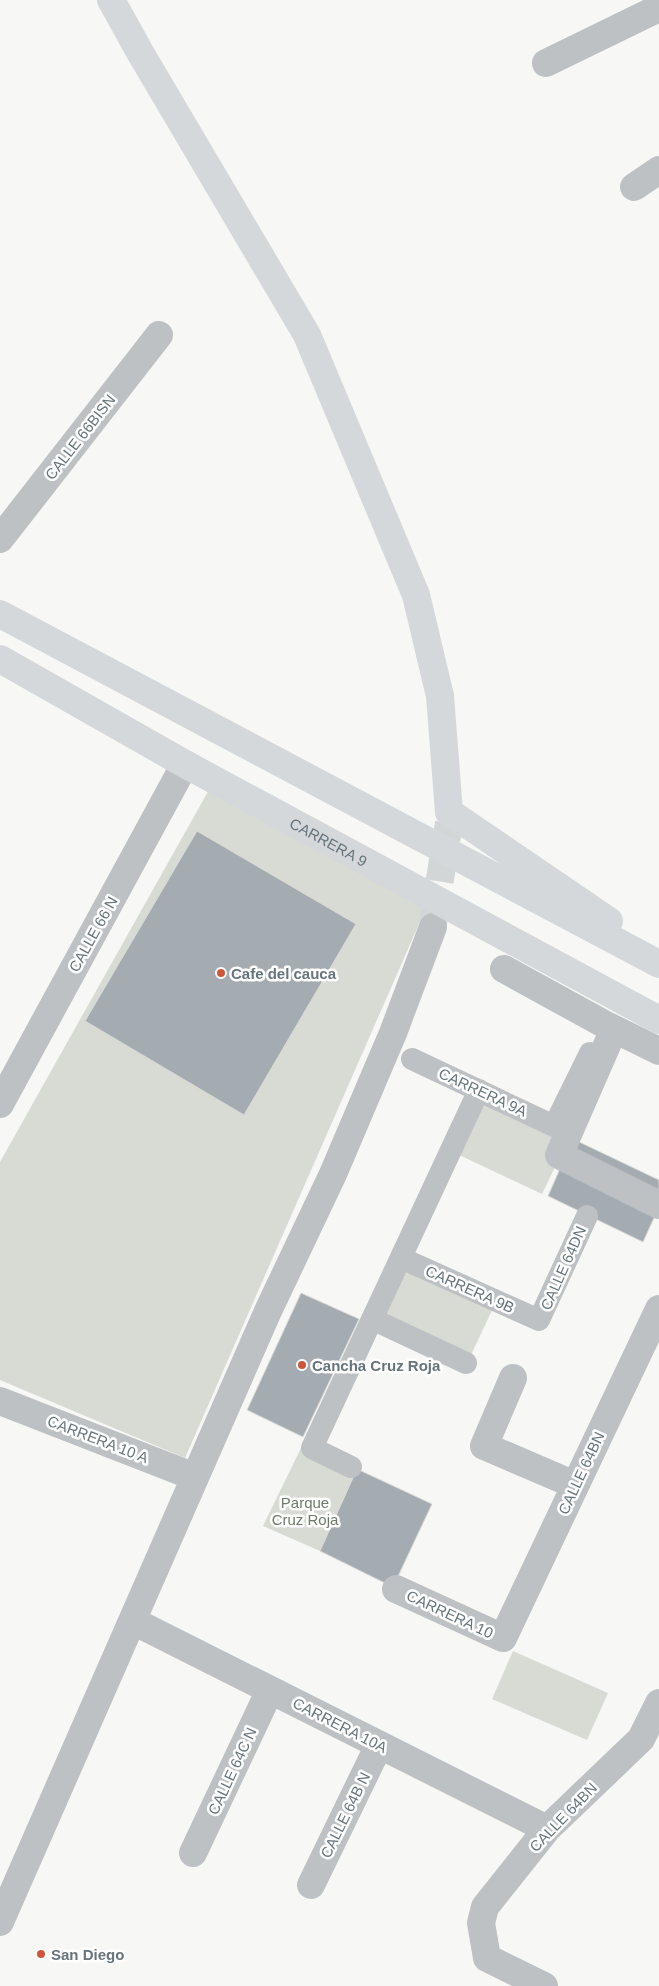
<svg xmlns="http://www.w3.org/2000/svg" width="659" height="1986" viewBox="0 0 659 1986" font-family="Helvetica,sans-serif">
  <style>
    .green { fill: #d7dbd4 }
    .building { fill: #a5acb1; stroke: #d9d9d7 }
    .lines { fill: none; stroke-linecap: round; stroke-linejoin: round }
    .minor-tunnel { stroke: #d3d6d7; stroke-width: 28; stroke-dasharray: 28 14; stroke-linecap: butt }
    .pedestrian { stroke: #bdc1c4; stroke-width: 22 }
    .minor { stroke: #bdc1c4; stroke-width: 28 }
    .secondary { stroke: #d4d8da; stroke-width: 28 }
    .primary { stroke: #d4d8da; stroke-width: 28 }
    .poi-dot { fill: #cd573e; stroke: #fff; stroke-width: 2 }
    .labels { text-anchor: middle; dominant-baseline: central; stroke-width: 5; stroke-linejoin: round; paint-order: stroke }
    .street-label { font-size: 15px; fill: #66747c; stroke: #fff }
    .poi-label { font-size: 15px; font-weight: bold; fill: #66747c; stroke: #fff; text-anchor: start }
    .park-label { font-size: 15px; fill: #6d7a68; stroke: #fff }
  </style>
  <rect width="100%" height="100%" fill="#f7f7f5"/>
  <!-- green -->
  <path class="green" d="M210 788 426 908 185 1458 0 1380V1162Z
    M482 1097 569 1138 542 1194 455 1153Z
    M403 1262 495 1304 469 1359 376 1318Z
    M301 1448 355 1473 320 1551 263 1526Z
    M513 1651 608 1693 587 1740 492 1699Z"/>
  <!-- building -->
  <path class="building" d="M197 831 356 924 244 1115 85 1021Z
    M573 1139 659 1180V1207L643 1242 548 1196Z
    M301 1293 359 1319 303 1437 247 1410Z
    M357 1469 432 1504 393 1587 320 1551Z"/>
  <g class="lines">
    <!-- minor-tunnel -->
    <path class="minor-tunnel" d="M433 923 449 823"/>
    <!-- pedestrian -->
    <path class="pedestrian" d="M412 1059 554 1126 590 1053
      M401 1258 539 1320 587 1216
      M372 1319 466 1363
      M351 1467 312 1448 479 1090"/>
    <!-- minor -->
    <path class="minor" d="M546 63 659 8
      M634 187 659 170
      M0 539 159 335
      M504 969 604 1024 659 1051
      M614 1029 559 1155 659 1205
      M0 1104 185 764
      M513 1378 484 1446 575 1485
      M0 1401 195 1477
      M396 1589 503 1638 659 1309
      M133 1621 547 1829
      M193 1853 270 1690
      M311 1885 379 1745
      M0 1922 268 1311 333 1174 393 1033 433 927
      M544 1986 487 1958 481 1923 485 1907 547 1829 641 1739 659 1703"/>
    <!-- secondary -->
    <path class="secondary" d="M111 0 141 54 307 335 416 595 440 696 449 812"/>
    <!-- primary -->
    <g class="primary">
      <path d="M0 614 659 964"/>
      <path id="s1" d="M0 659 185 764 659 1020"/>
      <path d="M449 812 609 921"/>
    </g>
  </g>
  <!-- markers -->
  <g class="poi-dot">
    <circle cx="221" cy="973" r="5"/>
    <circle cx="302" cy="1365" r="5"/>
    <circle cx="41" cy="1954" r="5"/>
  </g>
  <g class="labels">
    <!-- street labels -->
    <g class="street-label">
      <text transform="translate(80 437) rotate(-52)">CALLE 66BISN</text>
      <text stroke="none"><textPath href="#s1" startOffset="376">CARRERA 9</textPath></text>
      <text transform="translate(93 934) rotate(-61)">CALLE 66 N</text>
      <text transform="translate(483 1092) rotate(25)">CARRERA 9A</text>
      <text transform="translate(563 1268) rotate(-66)">CALLE 64DN</text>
      <text transform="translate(470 1289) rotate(24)">CARRERA 9B</text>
      <text transform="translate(98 1439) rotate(21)">CARRERA 10 A</text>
      <text transform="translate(581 1473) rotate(-65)">CALLE 64BN</text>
      <text transform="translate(450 1614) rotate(25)">CARRERA 10</text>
      <text transform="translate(340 1725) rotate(27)">CARRERA 10A</text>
      <text transform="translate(232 1771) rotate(-65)">CALLE 64C N</text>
      <text transform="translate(345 1815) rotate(-64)">CALLE 64B N</text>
      <text transform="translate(563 1817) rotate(-46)">CALLE 64BN</text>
    </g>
    <!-- poi labels -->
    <g class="poi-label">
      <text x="231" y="973">Cafe del cauca</text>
      <text x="312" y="1365">Cancha Cruz Roja</text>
      <text x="51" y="1954">San Diego</text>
    </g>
    <!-- park labels -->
    <g class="park-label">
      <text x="305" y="1502">Parque<tspan x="305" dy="17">Cruz Roja</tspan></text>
    </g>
  </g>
</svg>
